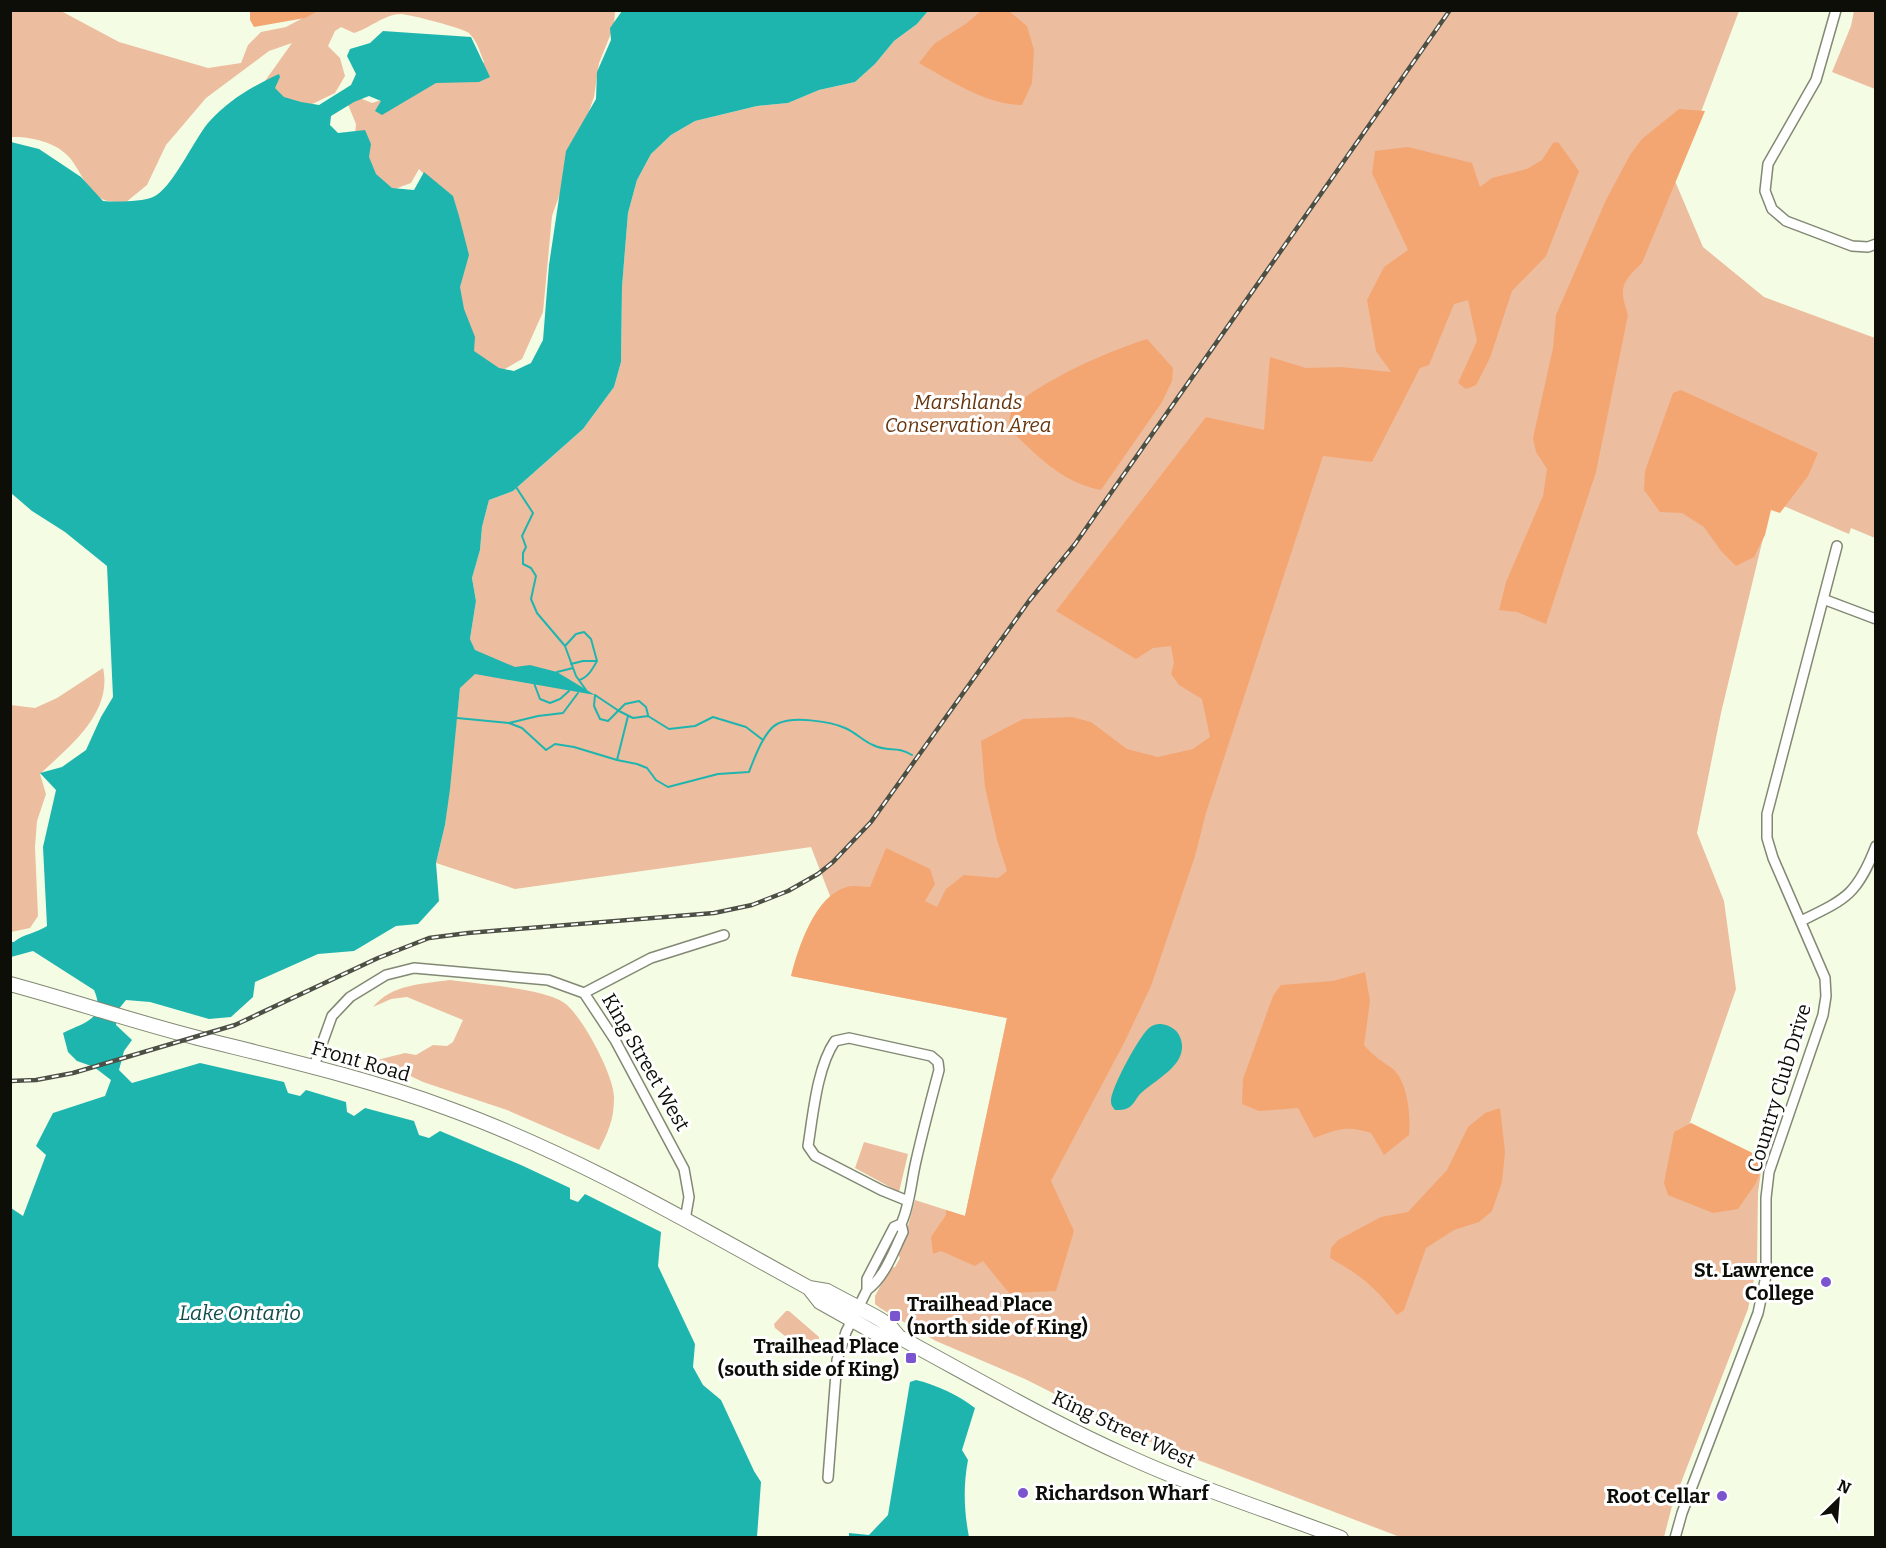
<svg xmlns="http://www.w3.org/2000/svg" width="1886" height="1548" viewBox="0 0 1886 1548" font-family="Bitter,serif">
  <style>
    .green { fill: #edbd9f }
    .forest { fill: #f4a672 }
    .water { fill: #1fb5af }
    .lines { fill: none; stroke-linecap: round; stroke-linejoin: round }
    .stream { stroke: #1fb5af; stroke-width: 2 }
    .minor-casing { stroke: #818873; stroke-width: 12 }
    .secondary-casing { stroke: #818873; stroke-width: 16 }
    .minor { stroke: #fff; stroke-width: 9 }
    .secondary { stroke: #fff; stroke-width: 14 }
    .rail-casing { stroke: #4c5044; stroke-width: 4.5 }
    .rail { stroke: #fff; stroke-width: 2; stroke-dasharray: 7; stroke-linecap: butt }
    .poi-dot { fill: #7a55cf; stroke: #fff; stroke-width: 2 }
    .labels { text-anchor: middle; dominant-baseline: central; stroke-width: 6; stroke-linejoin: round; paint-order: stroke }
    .park-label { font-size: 20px; font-style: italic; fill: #67350e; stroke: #fff }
    .street-label { font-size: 20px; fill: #0c0e07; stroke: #fff }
    .poi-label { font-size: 20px; font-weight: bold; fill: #0c0e07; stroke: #fff; text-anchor: end }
    .water-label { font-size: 21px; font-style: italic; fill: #134d4b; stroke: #fff }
  </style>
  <rect width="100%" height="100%" fill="#f4fce4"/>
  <!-- green -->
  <path class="green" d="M11 11H61L119 42 208 68 241 63 248 45 261 32 286 27 316 11H615L614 26 599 63 594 97 552 216 543 312 522 359 486 380 463 444 448 281 453 206 419 169 411 183 392 190 353 153 356 124 347 102 350 94 372 103 394 96 401 85 476 71 484 62C480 52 477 41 469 33 465 29 409 14 401 14 385 14 370 28 354 33L341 27 335 31 328 46 340 58 345 76 335 93 304 108 268 94 265 81 292 43 269 51 206 98 166 145 147 185 125 203C118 202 107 202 102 199 89 192 81 174 73 162 61 143 31 136 11 137Z
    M928 11H1739L1675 181 1703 247 1764 297 1875 338V538L1851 528 1849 534 1772 501 1721 713 1697 833 1724 901 1736 989 1685 1137 1762 1164 1758 1193 1757 1264 1748 1309 1672 1506 1664 1537H1400L1148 1441 1025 1379 936 1341 880 1308 875 1304V1296L890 1268 895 1267 900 1258 897 1253 906 1233 915 1200 965 1216 1007 1018 791 976 832 901 811 847 515 889 436 863 445 825 460 688 475 650 470 639 476 601 472 578 480 550 482 527 489 500 513 491 583 429 614 387 621 362 622 287 628 213 637 180 651 154 671 135 695 121 757 106 788 103 819 90 855 82 875 64 894 41 917 24Z
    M1854 11H1875V89L1832 72 1851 26Z
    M103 668C113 713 69 747 40 774L46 794 37 821 35 847 38 916 30 928 11 932V705L35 708 57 698Z
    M450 980C477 984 542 988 563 1002 581 1013 615 1077 614 1098 614 1120 608 1132 599 1150L507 1110 423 1082 377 1060 405 1053 416 1055 433 1045 447 1046 453 1042 463 1020 407 997 391 999 373 1007C392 984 422 984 450 980Z
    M864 1142 908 1154 899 1192 855 1168Z
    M786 1311H789L819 1337V1340L809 1353H806L775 1328 774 1324Z"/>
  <!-- forest -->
  <path class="forest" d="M982 10 1010 12 1027 26 1034 50 1032 83 1022 105C987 105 949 80 919 63L934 44 967 23Z
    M250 11V10L318 11 305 18 254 27 250 20Z
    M1679 109 1705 111 1642 263C1621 283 1619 288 1628 315L1596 472 1546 624 1517 612 1499 610 1506 582 1543 496 1547 469 1536 452 1533 438 1553 348 1556 315 1606 200 1630 155 1642 139Z
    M1558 142 1579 171 1546 256 1512 291 1490 358 1476 385 1466 389 1458 383 1477 341 1468 300 1454 304 1429 365 1420 368 1372 462 1323 456 1206 813 1195 856 1151 986 1125 1041 1051 1181 1074 1231 1056 1291 1009 1293 983 1261 975 1266 941 1251 933 1254 931 1237 946 1215V1210L965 1216 1007 1018 791 976C798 948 815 895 847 887 853 885 863 887 870 887L886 848 930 869 935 884 925 901 937 907 946 889 964 875 998 878 1007 871 997 840 985 787 981 741 1023 719 1072 717 1091 722 1127 749 1158 757 1193 749 1210 737 1202 699 1179 685 1171 674 1174 663 1171 646 1153 648 1136 659 1056 611 1206 417 1264 430 1270 357 1306 368 1341 367 1391 372 1376 351 1367 300 1384 267 1408 250 1372 173 1375 151 1408 147 1472 163 1480 187 1492 178 1527 169 1542 160 1553 143Z
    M1147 339 1173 368 1172 381 1162 402 1101 490C1061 483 1036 454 1008 428L1012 407C1050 377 1101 354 1147 339Z
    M1681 390 1818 453 1808 476 1780 513 1771 510 1765 535 1754 557 1736 566 1721 551 1704 527 1682 513 1660 512 1644 490 1645 471 1673 393Z
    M1365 972 1370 1001 1364 1045C1373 1056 1382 1061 1393 1069 1408 1082 1411 1117 1409 1135L1384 1155 1371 1133C1346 1125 1338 1129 1314 1138L1298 1108 1259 1111 1242 1104 1243 1079 1273 996 1281 985 1333 981Z
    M1500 1108 1505 1152 1502 1182 1492 1211 1479 1222 1454 1230 1426 1248 1404 1310 1397 1315C1374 1286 1362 1276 1330 1258L1331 1248 1338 1240 1381 1217 1408 1212 1447 1170 1468 1127 1485 1113Z
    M1691 1123 1765 1159 1756 1183 1738 1209 1713 1213 1668 1195 1664 1183 1674 1132Z"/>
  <!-- water -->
  <path class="water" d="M622 11H928L917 24 894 41 875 64 855 82 819 90 788 103 757 106 695 121 671 135 651 154 637 180 628 213 622 287 621 362 614 387 583 429 513 491 489 500 482 527 480 550 472 578 476 601 470 639 475 650 515 667 530 665 557 672 595 695 475 674 460 688 450 789 445 825 436 863 439 901 418 924 396 926 354 951 318 954 255 982 253 997 231 1017 209 1019 150 1002 126 1000 118 1010 116 1025 132 1040 124 1051 119 1070 132 1083 200 1063 284 1082 288 1093 300 1096 306 1090 346 1102 347 1112 354 1116 365 1108 414 1121 419 1135 429 1138 440 1131 521 1165 570 1188V1199L578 1202 585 1194 661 1232 658 1266 695 1344 693 1367 703 1385 721 1400 754 1471 761 1482 757 1537H11V1208L23 1216 46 1155 36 1146 53 1113 105 1096 111 1080 94 1067 77 1061 68 1052 63 1033C84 1022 107 1020 94 990L33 951 11 957 10 942H14C23 934 37 933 47 926L43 847 56 790 40 773 62 767 86 750 101 717 113 697 107 566 65 532 32 511 11 493V142L39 149 81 177 103 201C116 202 141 202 153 197 171 190 194 140 208 123 229 100 251 87 279 74L280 77 275 88 284 97 301 102 319 105 351 85 356 74 347 56 350 49 370 43 383 31 471 37 490 77 479 82 436 83 382 115 375 111 381 101 369 96 354 102 331 116 330 125 338 133 365 130 371 144 369 157 376 174 392 188 414 190 424 172 453 196 459 216 469 255 460 287 464 309 475 337 474 351 499 368 514 371 531 363 543 340 549 265 566 151 596 99 597 72 611 40 610 28Z
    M1161 1024C1169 1025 1177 1029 1180 1037 1191 1064 1155 1079 1140 1094 1136 1098 1134 1105 1128 1108 1124 1110 1120 1110 1115 1110 1112 1106 1111 1105 1111 1101 1110 1090 1139 1037 1148 1029 1152 1025 1156 1024 1161 1024Z
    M916 1380C937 1385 958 1395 975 1408L962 1450 968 1460C963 1486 964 1511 969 1537H849V1533L869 1535 888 1515 910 1382Z"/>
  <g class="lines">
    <!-- stream -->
    <path class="stream" d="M516 487 533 513 522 536 526 547 523 553V564L531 568 536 576 531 599 537 613 565 646 576 676 586 690
      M565 646 576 634 584 632 591 639 597 661C593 668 588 678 579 680
      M571 664 583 661H597
      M557 672 573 668
      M534 683 540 699 550 703 560 699 569 691
      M595 695 619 711 633 718 648 716 669 729 695 726 713 717 746 727 763 740
      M595 695 594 706 600 719 608 721 625 704 639 701 646 707 648 715
      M457 718 509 723 538 716 563 713 578 693
      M509 723 522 728 546 750 555 744 574 747 617 760 637 764 647 768 656 780 668 787 718 774 749 772C754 759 764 731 777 724 793 716 829 721 845 728 855 732 863 741 873 745 889 753 896 745 912 755
      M617 760 628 716"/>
    <defs>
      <path id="minor" d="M1836 10 1816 80 1768 164 1765 191 1772 209 1786 221 1852 246 1868 247 1876 244
        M1823 599 1876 619
        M1801 921C1846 899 1857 895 1876 846
        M584 993 651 958 724 935
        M314 1066 332 1016 350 997 386 975 414 968 548 980 584 993 615 1040 684 1169 689 1197 685 1220
        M867 1290C885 1277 893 1252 903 1232L901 1224
        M828 1478 837 1360 846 1332 867 1290V1279L894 1227 901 1224C910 1205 911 1182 916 1161 923 1130 931 1100 939 1070L938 1062 931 1056 849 1038 835 1041C817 1067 813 1115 808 1146L815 1156 881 1190 908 1201
        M1675 1538 1682 1513 1758 1313 1766 1276V1198L1769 1172 1823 1015 1826 996 1825 978 1773 858 1767 838V814L1837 546"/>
      <path id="secondary" d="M10 984C73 1001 135 1022 198 1038 282 1059 366 1078 447 1108 574 1154 691 1223 809 1288L827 1291 876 1317 889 1325 899 1337C975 1378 1050 1422 1129 1457 1197 1488 1270 1511 1341 1538
        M809 1288 820 1302 884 1338 899 1337"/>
    </defs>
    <!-- minor casing -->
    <use href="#minor" class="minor-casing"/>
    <!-- secondary casing -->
    <use href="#secondary" class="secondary-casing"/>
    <!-- minor -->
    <use href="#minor" class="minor"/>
    <!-- secondary -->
    <use href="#secondary" class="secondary"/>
    <defs>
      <path id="rail" d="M10 1081 36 1080 73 1073 235 1025 378 958 429 938 468 933 714 913 752 905 788 891 818 874 833 862 871 822 1029 601 1075 544 1450 10"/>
    </defs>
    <!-- rail casing -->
    <use href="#rail" class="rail-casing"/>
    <!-- rail -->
    <use href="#rail" class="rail"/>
  </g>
  <!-- markers -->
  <g class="poi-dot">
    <circle cx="1826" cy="1282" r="6"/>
    <rect x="889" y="1310" width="12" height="12" rx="3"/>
    <rect x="905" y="1352" width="12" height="12" rx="3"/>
    <circle cx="1023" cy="1493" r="6"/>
    <circle cx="1722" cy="1496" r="6"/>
  </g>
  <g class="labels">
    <!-- park labels -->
    <g class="park-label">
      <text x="968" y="402">Marshlands<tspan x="968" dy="23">Conservation Area</tspan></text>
    </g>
    <!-- street labels -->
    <g class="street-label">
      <text transform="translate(361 1061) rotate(16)">Front Road</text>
      <text transform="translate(646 1062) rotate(60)">King Street West</text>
      <text transform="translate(1779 1088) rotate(-73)">Country Club Drive</text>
      <text transform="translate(1124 1429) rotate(25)">King Street West</text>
    </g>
    <!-- poi labels -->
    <g class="poi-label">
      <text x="1814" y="1270">St. Lawrence<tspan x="1814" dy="23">College</tspan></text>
      <text x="907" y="1304" text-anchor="start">Trailhead Place<tspan x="907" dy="23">(north side of King)</tspan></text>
      <text x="899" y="1346">Trailhead Place<tspan x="899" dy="23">(south side of King)</tspan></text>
      <text x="1035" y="1493" text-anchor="start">Richardson Wharf</text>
      <text x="1710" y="1496">Root Cellar</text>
    </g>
    <!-- water labels -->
    <g class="water-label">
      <text x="240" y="1313">Lake Ontario</text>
    </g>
  </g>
  <!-- border -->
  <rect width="1886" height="1548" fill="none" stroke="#0c0e07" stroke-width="24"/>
  <!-- north arrow -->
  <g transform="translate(1838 1500) rotate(25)" stroke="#ffffff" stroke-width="4.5" paint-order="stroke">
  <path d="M0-4.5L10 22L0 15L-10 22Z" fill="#0c0e07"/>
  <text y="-9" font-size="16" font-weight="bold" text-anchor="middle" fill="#0c0e07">N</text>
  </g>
</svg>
